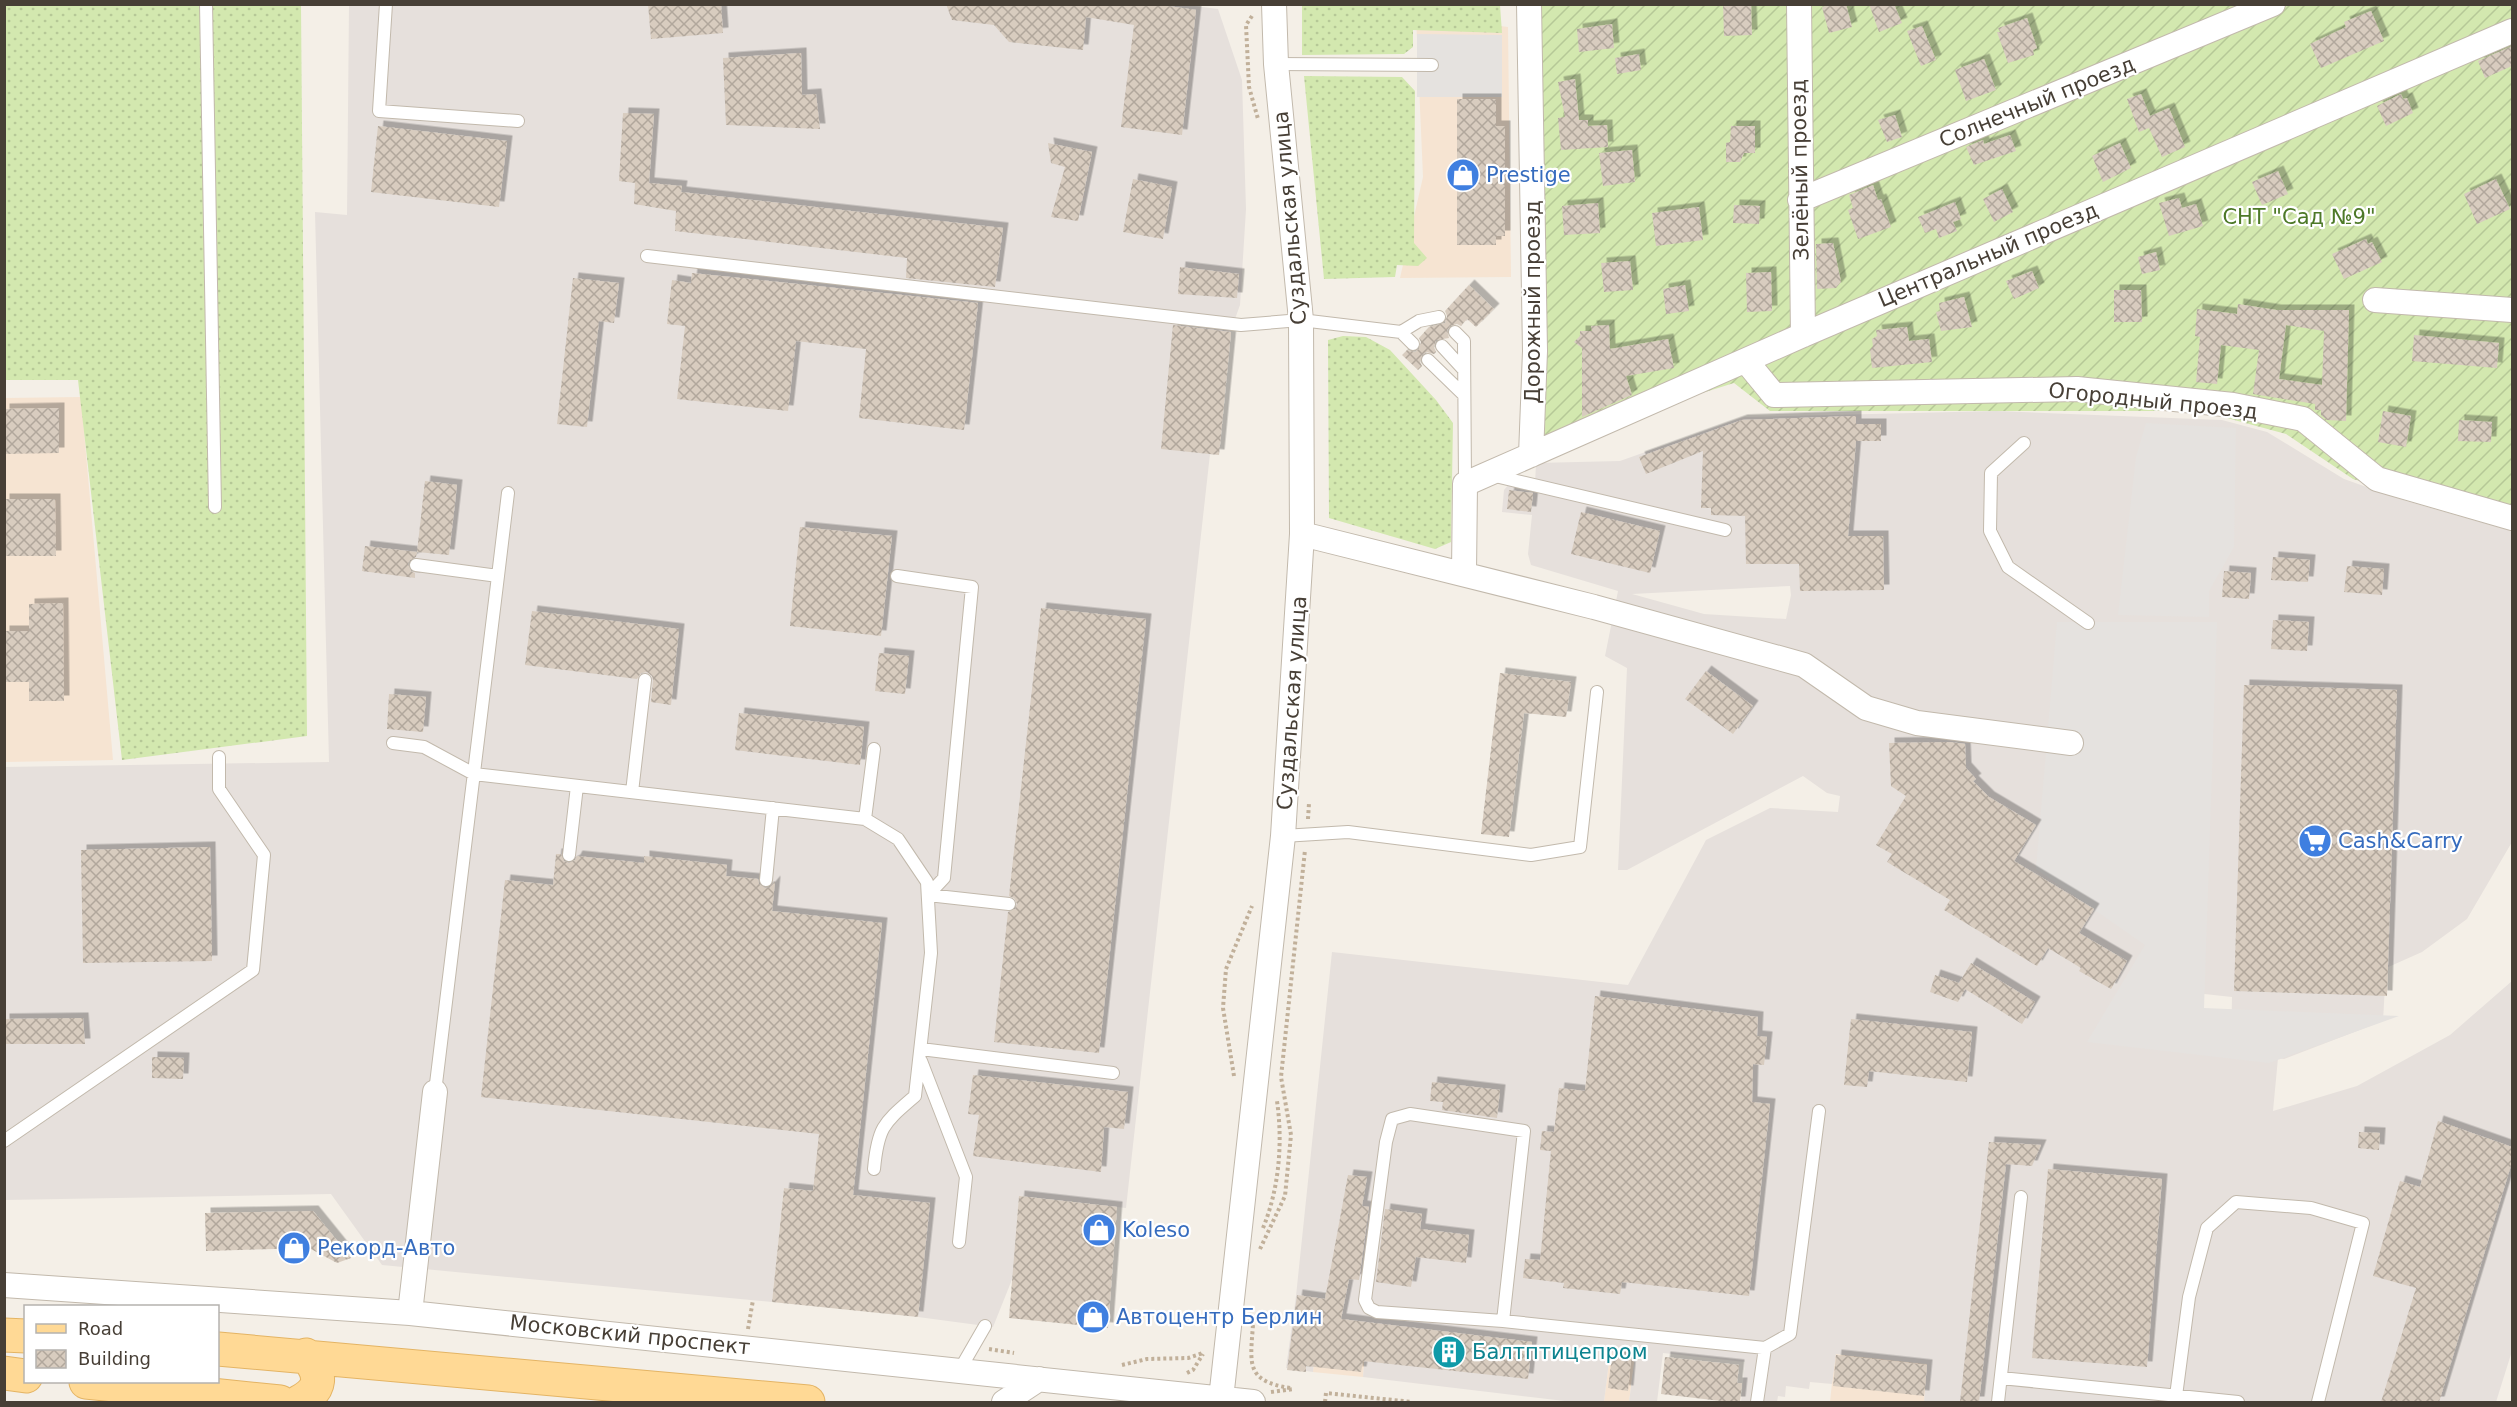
<svg xmlns="http://www.w3.org/2000/svg" width="2517" height="1407" viewBox="0 0 2517 1407" font-family="'DejaVu Sans',sans-serif">
  <style>
    .commercial { fill: #f6e4d2 }
    .industrial { fill: #e6e0dc; fill-rule: evenodd }
    .grass { fill: url(#grass-dots) }
    .garden { fill: url(#garden-furrows) }
    .parking { fill: #e5e2df }
    .building { fill: url(#building-cross-hatch); fill-rule: evenodd; filter: url(#shadow) }
    .lines { fill: none; stroke-linecap: round; stroke-linejoin: round }
    .service-casing { stroke: #c2b9ac; stroke-width: 14 }
    .minor-casing { stroke: #c2b9ac; stroke-width: 26 }
    .primary-casing { stroke: #e4b464; stroke-width: 35 }
    .path { stroke: #c1b09a; stroke-width: 4; stroke-dasharray: 3 3; stroke-linecap: butt }
    .service { stroke: #fff; stroke-width: 12 }
    .minor { stroke: #fff; stroke-width: 24 }
    .primary { stroke: #ffd995; stroke-width: 33 }
    .labels { text-anchor: middle; dominant-baseline: central; stroke-width: 4.5; stroke-linejoin: round; paint-order: stroke }
    .street-label { font-size: 21px; fill: #473f36; stroke: #fff }
    .shop-label { font-size: 21px; fill: #366cbe; stroke: #fff; text-anchor: start }
    .park-label { font-size: 21px; fill: #4d7928; stroke: #fff }
    .culture-label { font-size: 21px; fill: #0d838f; stroke: #fff; text-anchor: start }
  </style>
  <defs>
    <pattern id="grass-dots" width="8" height="8" patternUnits="userSpaceOnUse" patternTransform="scale(1.5)"><rect width="8" height="8" fill="#d3e8af"/><path d="M2 2h.1M6 6h.1" fill="none" stroke="#b6c897" stroke-width="1.8" stroke-linecap="round"/></pattern>
    <pattern id="garden-furrows" width="10" height="10" patternUnits="userSpaceOnUse" patternTransform="scale(1.5)"><rect width="10" height="10" fill="#d3e8af"/><path d="M-1 1l2-2M0 10L10 0M9 11l2-2" fill="none" stroke="#b6c897"/></pattern>
    <pattern id="building-cross-hatch" width="8" height="8" patternUnits="userSpaceOnUse" patternTransform="scale(1.5)"><rect width="8" height="8" fill="#d8ccbf"/><path d="M0 0l8 8M0 8l8-8" fill="none" stroke="#b1a79c"/></pattern>
    <filter id="shadow"><feDropShadow dx="5.5" dy="-5.5" stdDeviation="0" flood-color="#0004"/></filter>
  </defs>
  <rect width="100%" height="100%" fill="#f4efe7"/>
  <!-- commercial -->
  <path class="commercial" d="M1416 15 1508 27 1511 277 1400 278 1423 177Z
    M81 397 113 760 5 762 4 398Z
    M1316 1338 1366 1343 1363 1377 1313 1372Z
    M1610 1353 1635 1355 1629 1402H1604Z
    M1835 1354 1928 1364 1924 1402H1830Z"/>
  <!-- industrial -->
  <path class="industrial" d="M1179 4 1218 9 1242 80 1246 209 1240 305 1231 330 1219 455 1210 454 1126 1208 1019 1196 1013 1277 993 1327 918 1317 929 1203 784 1188 772 1302 382 1265 331 1194 5 1200 4 767 329 762 315 212 347 215 349 5Z
    M1996 411 2222 420 2267 432 2344 479 2406 501 2512 531V842L2467 919 2422 952 2386 968 2383 1021 2284 1059 2278 1058 2273 1111 2357 1086 2450 1035 2512 981V1351L2496 1402H1924L1927 1364 1836 1354 1832 1384 1810 1382 1809 1389 1786 1386 1785 1397 1778 1396 1777 1402H1741L1745 1362 1663 1353 1657 1402H1629L1635 1356 1610 1353 1604 1402H1573L1363 1377 1366 1343 1316 1338 1313 1372 1286 1368 1296 1296 1332 952 1628 985 1706 840 1770 808 1838 812 1840 796 1827 793 1803 776 1627 870H1618L1627 668 1605 656 1618 591 1531 565 1528 554 1532 515 1502 512 1504 490 1510 483 1535 485 1536 463 1620 461 1744 417ZM1790 586 1791 595 1786 619 1704 614 1632 594ZM2149 988 2232 997 2231 1052Z"/>
  <!-- grass -->
  <path class="grass" d="M4 5H301L307 736 122 760 78 380H5Z
    M1302 5H1500L1502 33 1413 30V47L1404 54 1302 55Z
    M1304 76 1402 77 1415 91 1414 243 1427 258 1418 266 1397 265 1395 277 1324 279Z
    M1343 336 1366 337 1390 350 1436 400 1453 423 1451 542 1435 549 1329 518 1328 340Z"/>
  <!-- garden -->
  <path class="garden" d="M1530 5H2512V526L2353 479 2286 434 2201 411H1770L1734 383 1539 444Z"/>
  <!-- parking -->
  <path class="parking" d="M1417 34 1502 35V97H1417Z
    M2146 423 2236 428 2234 547 2209 591V617L2118 615 2136 457Z
    M2057 622H2217L2204 1008 2399 1016 2269 1063 2087 1042 2145 945 2036 869Z"/>
  <!-- building -->
  <path class="building" d="M648 4H721L723 33 651 39Z
    M946 4H1154L1196 10 1182 135 1121 127 1134 25 1086 17 1083 50 1009 42 994 25 952 20Z
    M1723 4H1751L1752 35 1724 36Z
    M1832 4H1846L1852 27 1829 33 1822 7Z
    M1869 4H1894L1902 23 1879 32Z
    M2371 11 2384 41 2321 68 2310 44 2346 27 2344 22Z
    M2027 18 2037 48 2033 50 2034 55 2008 63 1997 32H2000L1998 28Z
    M1612 24 1614 48 1579 52 1577 29Z
    M1922 26 1936 60 1921 66 1907 31Z
    M2512 46V66L2485 78 2478 61Z
    M801 53 802 95 816 94 820 129 726 125 723 58Z
    M1639 54 1641 70 1617 74 1615 58Z
    M1984 59 1996 90 1966 101 1955 70Z
    M1575 79 1579 120H1588V126L1607 125 1608 147 1561 150 1558 118 1565 117 1558 82Z
    M2141 94 2150 116 2169 108 2185 147 2162 157 2149 128 2139 132 2127 99Z
    M2401 94 2403 99 2407 98 2413 113 2386 126 2377 106Z
    M1457 99H1496V126H1505V236H1496V245H1457Z
    M623 113 654 114 649 183 682 186 681 192 1003 228 995 287 906 278 907 258 675 231 676 211 634 204 635 183 619 181Z
    M1895 115 1902 137 1887 142 1878 120Z
    M378 126 507 141 499 207 371 192Z
    M1731 126H1755V153H1744L1740 162H1726V143L1730 142Z
    M2010 135 2016 151 1974 165 1966 147 1983 140 1984 144Z
    M1048 143 1092 152 1078 221 1051 217 1065 167 1051 163Z
    M2120 143 2131 168 2103 182 2092 156Z
    M1632 150 1635 182 1603 186 1599 153Z
    M2278 171 2288 194 2262 205 2252 182Z
    M1133 179 1172 187 1163 239 1123 232Z
    M2496 179 2510 209 2477 224 2464 194Z
    M1873 185 1878 200 1881 199 1891 227 1858 239 1848 210 1853 208 1849 195Z
    M2002 189 2013 212 1994 222 1983 199Z
    M2179 198 2182 208 2196 204 2203 226 2169 236 2159 203Z
    M1955 202 1961 219 1953 222 1957 231 1939 238 1936 229 1925 233 1918 217Z
    M1598 203 1600 233 1564 235 1562 206Z
    M1734 205 1760 206 1759 224 1733 223Z
    M1699 207 1703 240 1656 246 1652 213Z
    M2366 239 2368 244 2372 242 2382 262 2344 279 2332 254Z
    M1833 243 1841 282 1836 288 1817 289 1816 244Z
    M2156 252 2160 270 2142 274 2138 257Z
    M1630 261 1633 290 1604 292 1601 263Z
    M1180 267 1239 274 1237 298 1178 294Z
    M2032 271 2039 288 2014 299 2006 281Z
    M1771 272 1772 311 1747 312 1746 273Z
    M692 273 978 303 964 430 859 418 866 349 796 341 788 411 677 399 685 326 667 324 672 280 691 283Z
    M573 278 619 283 614 323 599 321 587 427 557 424Z
    M1469 285 1494 309 1476 327 1467 319 1461 326 1457 324 1450 326 1447 330 1449 338 1436 340 1434 347 1436 352 1434 354 1426 352 1422 355 1420 362 1422 366 1418 370 1402 355 1407 350 1415 352 1419 349 1421 342 1419 338 1429 327 1445 323 1447 316 1445 311Z
    M1685 285 1689 311 1666 314 1663 289Z
    M2114 290H2141L2142 322H2114Z
    M1964 297 1972 327 1941 331 1936 312 1940 311 1939 303Z
    M2238 304 2276 310H2349L2346 421 2327 420 2321 415V410H2315V404L2253 394 2259 350 2221 345 2217 384 2196 382 2200 337 2195 336 2197 309 2237 314ZM2286 325 2324 331 2322 385 2279 379Z
    M1173 325 1231 332 1219 455 1161 449Z
    M1609 325 1610 349 1668 339 1674 368 1626 376 1632 395 1582 417V348L1574 342 1580 336V331H1592L1591 326Z
    M1907 327 1909 341 1929 339 1932 362 1872 368 1870 350 1873 346 1872 339 1877 336 1876 330Z
    M2414 335 2499 343 2497 368 2412 361Z
    M59 408V453L4 454V409Z
    M2383 411 2411 416 2406 447 2378 442Z
    M1856 416V424H1881V441H1856L1848 536H1883L1884 590 1800 591 1799 564H1746L1745 516 1711 515V508H1701L1703 451 1646 474 1639 457 1742 420Z
    M2459 420 2492 422 2491 442 2458 441Z
    M425 481 457 485 449 555 417 552 416 557 410 560 408 564 411 571 415 573V578L362 571 365 546 417 552Z
    M1509 490 1533 493 1531 512 1507 509Z
    M4 499H55L56 556H4Z
    M1581 512 1660 531 1650 573 1571 554Z
    M800 527 892 536 881 636 790 626Z
    M2273 557 2310 560 2308 582 2271 580Z
    M2347 566 2384 569 2382 595 2344 592Z
    M2224 571 2251 573 2249 599 2222 597Z
    M63 603 64 701H29V682H4V631H29V604Z
    M1041 608 1146 619 1099 1053 994 1042 1008 912 1015 909 1017 904 1014 898 1009 896Z
    M532 611 679 629 671 705 651 702 653 680 652 676 647 672 641 673 637 679 525 665Z
    M2273 620 2309 622 2307 651 2271 649Z
    M879 653 909 656 905 694 875 691Z
    M1706 671 1753 706 1733 734 1685 699Z
    M1500 673 1571 682 1566 717 1524 713 1509 837 1481 834Z
    M2244 685 2397 690 2387 996 2234 991Z
    M389 694 426 697 423 732 387 729Z
    M739 713 864 727 860 765 735 750Z
    M1950 742 1965 744 1966 768 1976 779 1973 781 1989 797 2036 825 2014 861 2094 909 2079 933 2127 961 2111 989 2079 971 2081 968 2048 948 2037 966 1944 910 1950 900 1887 862 1892 854 1876 845 1906 796 1891 786 1889 743Z
    M210 847 212 961 83 963 81 850Z
    M556 854H561L564 861 569 863 575 860 577 856 644 863V856L727 865 726 876 758 879 759 884 765 888 770 887 775 881 772 911 882 923 853 1195 930 1203 918 1317 772 1302 784 1188 813 1191 819 1134 481 1097 505 880 553 885Z
    M1971 963 2035 1002 2022 1024 1965 989 1958 1002 1930 992 1935 975 1959 983Z
    M1595 996 1758 1017 1757 1036 1767 1037 1764 1065 1753 1064 1752 1102 1770 1104 1749 1296 1622 1282 1620 1294 1563 1288 1564 1283 1523 1278 1525 1259 1540 1260 1551 1151 1540 1150 1542 1131 1554 1132 1559 1088 1585 1091Z
    M83 1018 85 1044H4V1019Z
    M1851 1019 1972 1032 1967 1082 1869 1071 1867 1087 1844 1085Z
    M152 1057 184 1058 183 1079 152 1078Z
    M973 1075 1128 1092 1124 1129 1104 1127 1101 1172 973 1156 979 1115 968 1114Z
    M1432 1082 1500 1090 1497 1118 1442 1110 1443 1102 1430 1101Z
    M2438 1121 2512 1147V1162L2439 1402H2381L2416 1288 2373 1276 2400 1181 2420 1187Z
    M2359 1132 2380 1133 2379 1150 2358 1148Z
    M1989 1142 2041 1145 2032 1166 2006 1164 1979 1402H1960Z
    M2048 1169 2162 1179 2147 1367 2032 1358Z
    M1348 1175 1367 1177 1362 1206 1369 1207 1359 1280 1349 1279 1341 1319 1532 1342 1528 1379 1363 1361 1361 1372 1306 1366V1372L1287 1370 1297 1295 1325 1299Z
    M1019 1196 1117 1207 1108 1328 1009 1318Z
    M1385 1209 1422 1214 1420 1229 1469 1235 1466 1263 1416 1257 1411 1287 1376 1282Z
    M313 1211 351 1258 337 1263 309 1248 206 1251 205 1213Z
    M1836 1355 1927 1365 1924 1396 1833 1386Z
    M1612 1356 1631 1358 1628 1391 1608 1388Z
    M1665 1357 1739 1365 1737 1383H1742L1740 1402H1721V1401L1661 1394Z"/>
  <g class="lines">
    <defs>
      <path id="service" d="M206 4 215 507
        M386 4 379 111 518 121
        M1276 64 1432 65
        M647 256 1241 325 1301 320 1401 332 1413 344
        M1401 332 1419 321 1439 317
        M1455 332 1464 341 1465 484
        M1442 346 1464 370
        M1428 360 1464 395
        M2024 443 1991 473 1990 531 2008 567 2088 623
        M1491 475 1725 530
        M416 565 498 576 435 1092
        M498 576 508 493
        M897 576 972 587 944 878 928 895 1009 904
        M393 743 424 747 474 774 865 819 874 749
        M632 792 645 680
        M865 819 898 839 927 882 931 953 915 1096C884 1123 878 1126 874 1169
        M1283 836 1348 832 1531 855 1580 847 1597 692
        M569 855 577 786
        M766 880 773 808
        M921 1049 1113 1073
        M921 1061 966 1177 959 1242
        M4 1141 253 970 264 855 219 789V757
        M1503 1321 1524 1131 1410 1114 1392 1119 1386 1142 1365 1300 1369 1308 1377 1312 1503 1321 1765 1348
        M959 1371 985 1326
        M2001 1378 2238 1402
        M2176 1396 2189 1297 2207 1228 2236 1202 2311 1208 2363 1223 2318 1402
        M1757 1402 1765 1348 1790 1334 1819 1111
        M1998 1402 2021 1197"/>
      <path id="minor" d="M1529 4 1535 351 1531 455
        M1799 4 1803 335
        M1800 200 2273 4
        M2375 300 2512 310
        M1746 361 1774 395 2077 389 2233 405 2303 419 2377 479 2512 518
        M1302 534 1594 607 1804 665 1866 708 1917 723 2071 743
        M1464 573 1465 484 1803 335 2512 31
        M4 1285 410 1313 1253 1402
        M410 1313 435 1092
        M1221 1399 1283 836 1302 534 1301 320 1276 64 1274 4
        M1004 1402 1039 1379"/>
      <path id="primary" d="M4 1335 26 1336
        M218 1349 808 1402
        M4 1373 26 1376
        M86 1382 280 1402
        M299 1402C323 1389 322 1375 306 1355"/>
    </defs>
    <!-- service casing -->
    <use href="#service" class="service-casing"/>
    <!-- minor casing -->
    <use href="#minor" class="minor-casing"/>
    <!-- primary casing -->
    <use href="#primary" class="primary-casing"/>
    <!-- path -->
    <path class="path" d="M1252 16 1246 25 1249 87 1258 119
      M1308 819 1309 803
      M1234 1076 1223 1008 1226 969 1252 906
      M1263 1228C1279 1189 1283 1143 1277 1101
      M1260 1249 1285 1196 1291 1135 1281 1077 1305 850
      M1253 1325C1250 1365 1246 1381 1290 1388
      M748 1329 753 1300
      M989 1349 1014 1353
      M1122 1365 1147 1359 1188 1358 1203 1353
      M1187 1373 1193 1370 1203 1354
      M1271 1392 1294 1389
      M1325 1402 1326 1393 1412 1402"/>
    <!-- service -->
    <use href="#service" class="service"/>
    <!-- minor -->
    <use href="#minor" class="minor"/>
    <!-- primary -->
    <use href="#primary" class="primary"/>
  </g>
  <!-- icons -->
  <defs>
    <symbol id="shop-disc" viewBox="-11 -11 22 22"><circle r="9.5" fill="#3f7fe0" stroke="#fff"/><path d="M-5-2.5h2.3a2.7 3.5 0 0 1 5.4 0H5L5.5 6h-11ZM-1.5-2.5h3a1.5 2.3 0 0 0-3 0Z" fill="#fff"/></symbol>
    <symbol id="supermarket-disc" viewBox="-11 -11 22 22"><circle r="9.5" fill="#3f7fe0" stroke="#fff"/><path d="M-6-5.5h2.5l.6 2H6L4.5 2H-2.5L-4.4-4H-6ZM-1.5 3.2a1.3 1.3 0 1 0 .1 0ZM3 3.2a1.3 1.3 0 1 0 .1 0Z" fill="#fff"/></symbol>
    <symbol id="building-disc" viewBox="-11 -11 22 22"><circle r="9.5" fill="#0f9aa8" stroke="#fff"/><path d="M-4-6H4V6H1V3H-1V6H-4ZM-2.5-4.3h1.7v1.8h-1.7ZM.8-4.3h1.7v1.8H.8ZM-2.5-1h1.7V.8h-1.7ZM.8-1h1.7V.8H.8Z" fill="#fff"/></symbol>
  </defs>
  <g fill-rule="evenodd">
    <use href="#shop-disc" x="1444" y="156" width="38" height="38"/>
    <use href="#supermarket-disc" x="2296" y="822" width="38" height="38"/>
    <use href="#shop-disc" x="1080" y="1211" width="38" height="38"/>
    <use href="#shop-disc" x="275" y="1229" width="38" height="38"/>
    <use href="#shop-disc" x="1074" y="1298" width="38" height="38"/>
    <use href="#building-disc" x="1430" y="1333" width="38" height="38"/>
  </g>
  <g class="labels">
    <!-- street labels -->
    <g class="street-label">
      <text transform="translate(2037 102) rotate(-22)">Солнечный проезд</text>
      <text transform="translate(1800 170) rotate(-91)">Зелёный проезд</text>
      <text transform="translate(1290 218) rotate(-95)">Суздальская улица</text>
      <text transform="translate(1988 255) rotate(-23)">Центральный проезд</text>
      <text transform="translate(1533 302) rotate(-90)">Дорожный проезд</text>
      <text transform="translate(2153 401) rotate(6)">Огородный проезд</text>
      <text transform="translate(1292 703) rotate(-86)">Суздальская улица</text>
      <text transform="translate(630 1335) rotate(6)">Московский проспект</text>
    </g>
    <!-- shop labels -->
    <g class="shop-label">
      <text x="1486" y="175">Prestige</text>
      <text x="2338" y="841">Cash&amp;Carry</text>
      <text x="1122" y="1230">Koleso</text>
      <text x="317" y="1248">Рекорд-Авто</text>
      <text x="1116" y="1317">Автоцентр Берлин</text>
    </g>
    <!-- park labels -->
    <g class="park-label">
      <text x="2299" y="217">СНТ "Сад №9"</text>
    </g>
    <!-- culture labels -->
    <g class="culture-label">
      <text x="1472" y="1352">Балтптицепром</text>
    </g>
  </g>
  <!-- border -->
  <rect width="2517" height="1407" fill="none" stroke="#473f36" stroke-width="12"/>
  <!-- legend -->
  <rect x="24" y="1305" width="195" height="78" fill="#ffffff" stroke="#b5b2af" stroke-width="1.5"/>
  <rect x="36" y="1324" width="30" height="9" fill="#ffd995" stroke="#b5b2af" stroke-width="1.5"/>
  <text x="78" y="1335" font-size="18" fill="#473f36">Road</text>
  <rect x="36" y="1350" width="30" height="18" fill="url(#building-cross-hatch)" stroke="#b5b2af" stroke-width="1.5"/>
  <text x="78" y="1365" font-size="18" fill="#473f36">Building</text>
</svg>
